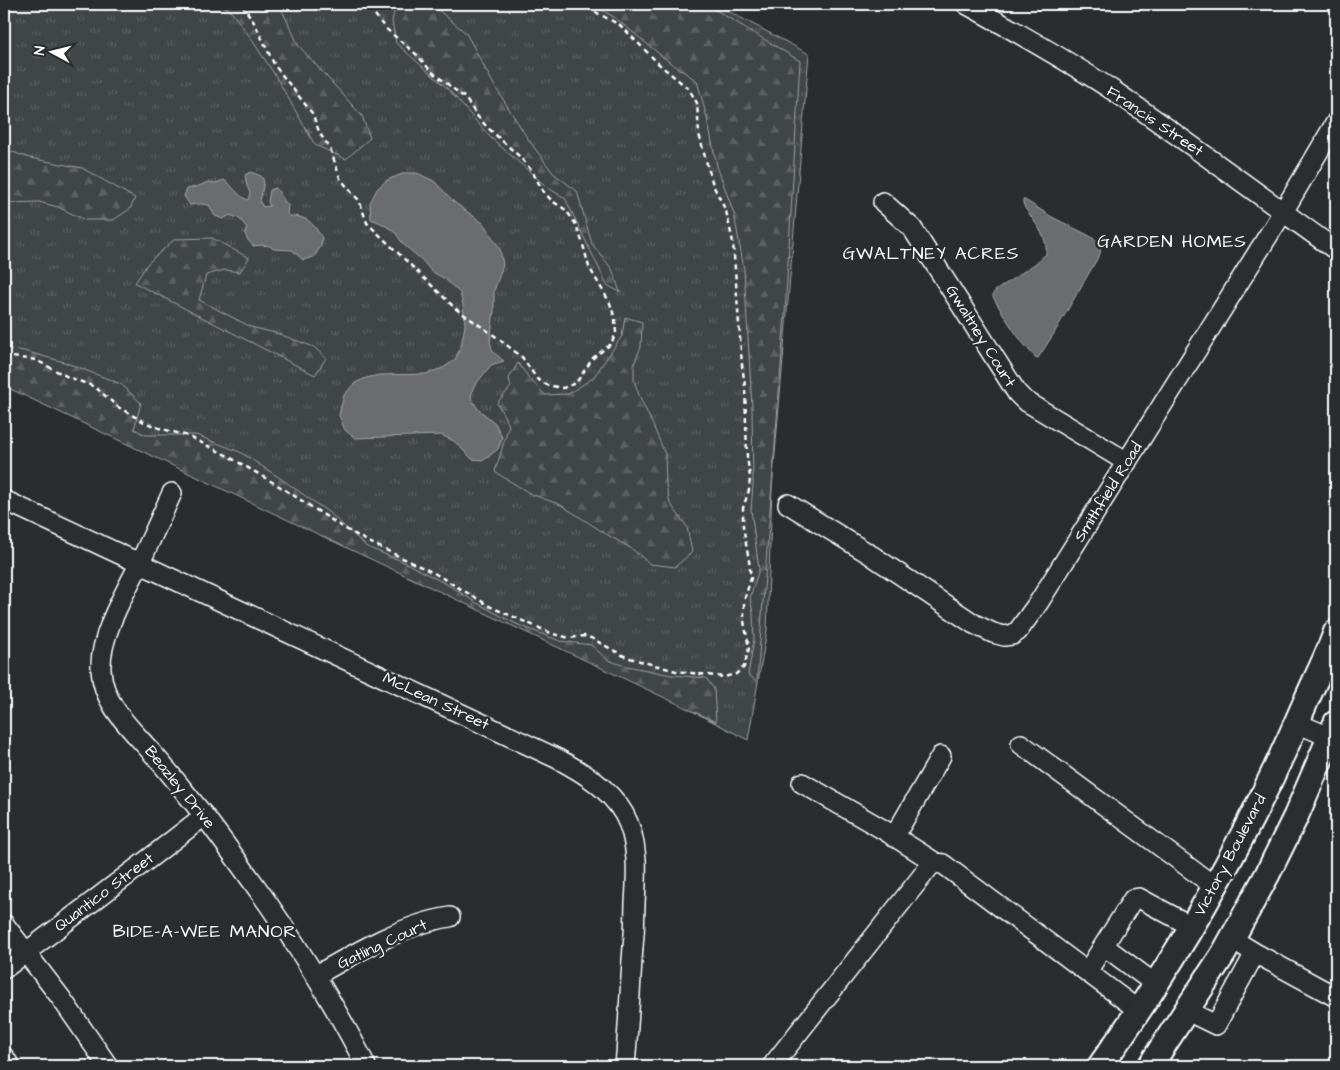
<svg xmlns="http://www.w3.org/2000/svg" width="1340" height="1070" viewBox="0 0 1340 1070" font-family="'Architects Daughter',sans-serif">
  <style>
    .grass { fill: url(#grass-tufts); stroke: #a0a2a2 }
    .forest { fill: url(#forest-firs); stroke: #a0a2a2 }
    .water { fill: #6a6c6d; stroke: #a6a7a7 }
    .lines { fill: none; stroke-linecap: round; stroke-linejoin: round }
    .minor-casing { stroke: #fff; stroke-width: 22 }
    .major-casing { stroke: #fff; stroke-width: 28 }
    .path { stroke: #fff; stroke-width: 2.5; stroke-dasharray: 5 4; stroke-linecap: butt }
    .minor { stroke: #2a2d2e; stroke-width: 19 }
    .major { stroke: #2a2d2e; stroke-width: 24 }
    .labels { text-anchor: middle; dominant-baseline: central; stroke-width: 5; stroke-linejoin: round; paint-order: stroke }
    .street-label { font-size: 16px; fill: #fff; stroke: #2a2d2e }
    .neighbourhood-label { font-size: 18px; letter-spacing: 1px; fill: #fff; stroke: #2a2d2e }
  </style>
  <defs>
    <pattern id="grass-tufts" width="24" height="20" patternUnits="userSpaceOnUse" patternTransform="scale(1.25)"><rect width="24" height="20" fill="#414445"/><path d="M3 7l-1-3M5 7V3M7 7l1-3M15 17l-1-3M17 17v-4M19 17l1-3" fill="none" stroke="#5e6061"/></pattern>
    <pattern id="forest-firs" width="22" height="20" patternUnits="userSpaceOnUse" patternTransform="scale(1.25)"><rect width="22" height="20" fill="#414445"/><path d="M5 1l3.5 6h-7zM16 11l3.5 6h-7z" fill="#5e6061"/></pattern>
  </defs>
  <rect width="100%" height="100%" fill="#2a2d2e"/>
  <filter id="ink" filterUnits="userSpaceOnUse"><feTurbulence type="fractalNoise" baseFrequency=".02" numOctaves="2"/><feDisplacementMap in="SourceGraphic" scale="10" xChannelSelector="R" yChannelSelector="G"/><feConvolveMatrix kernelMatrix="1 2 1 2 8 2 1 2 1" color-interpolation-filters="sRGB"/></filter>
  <g filter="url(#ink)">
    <!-- grass -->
    <path class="grass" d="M4 4H715L809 54 772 489 767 630 748 740 602 664 4 385Z"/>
    <!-- forest -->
    <path class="forest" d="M221 4H279L299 46 362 116 370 138 346 159 315 145 275 75 248 34 232 13Z
      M396 4H431L466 33 494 85 528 139 553 173 577 191 592 244 612 269 620 292 607 285 565 198 548 188 490 137 449 90 396 43 392 21Z
      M591 4H706L800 61 785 313 757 681 748 675 754 639 753 613 750 598 759 569 751 510 753 485 752 407 744 269 734 214 717 166 707 118 697 81 668 61 614 17Z
      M4 149 30 158 82 168 135 198 130 209 113 220H85L58 207 39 202 4 203Z
      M212 238 249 258 240 272 225 270 206 275 199 300 251 327 279 334 314 347 326 358 315 375 135 283 148 263 175 239Z
      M625 317 642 322 641 347 634 364V381L641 400 652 423 665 454 666 485 670 503 687 527 692 552 675 567 650 564 632 549 606 534 561 505 531 494 495 472 509 425 497 403 511 387 509 378 518 363 529 378 545 395 568 394 593 378 622 336Z
      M4 348 24 351 64 362 121 384 141 403 134 429 146 435H196L240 452 277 476 331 514 367 547 404 562 452 587 475 602 516 624 560 641 591 645 608 660 622 665 671 675 706 678 714 689 716 722 4 386Z"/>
    <!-- water -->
    <path class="water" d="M251 172 261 176 264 181 260 202 263 207 270 206 268 202 270 190 276 188C281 194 282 199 288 205L287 213 289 216C308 216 313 223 322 238L321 246 314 257 303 260 292 250 273 249 270 246 262 245 253 246 247 239 245 233 247 228 240 219 230 215 223 219 215 216 209 205 201 204 190 205 184 196 187 189 199 186 208 182 216 183 224 180C233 185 237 196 248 200L250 193 247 186 245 175Z
      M405 173H417L434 181 455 203 483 223 500 249 503 265 494 291V311L490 342 493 352 504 361 491 365 473 388 471 398 478 409 495 423 502 437 498 449 484 460 472 459 454 441 441 435 355 438 345 430 339 415 344 395 355 383 366 378 379 375 426 374 443 368 455 360 461 346 465 325 463 305 460 293 445 279 431 271 422 260 404 245 394 231 381 223 371 219 370 203 377 189 387 180Z
      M1023 200H1025L1052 217 1088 235 1099 242 1101 247 1100 254 1053 335 1038 358 1035 357C1018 339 1006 319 993 297V294L995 291 1036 263 1046 254C1048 236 1034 222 1025 208L1023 203Z"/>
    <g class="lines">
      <defs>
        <path id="minor" d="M966 4C1017 32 1068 61 1117 93 1191 144 1263 198 1336 250
          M883 202 912 228 1017 393 1024 400 1127 462
          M172 493C161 517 150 541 139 565 124 594 99 637 101 670 103 706 133 730 154 755 171 774 186 794 202 813 225 843 247 874 269 905 304 956 338 1010 366 1066
          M4 500 558 759C584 773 609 788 624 814 639 841 637 874 635 903 635 922 634 941 632 960 630 996 628 1031 625 1066
          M788 504 871 555 974 624 993 633 1004 636 1012 635 1018 631 1039 602 1283 212 1336 122
          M1297 723 1336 740
          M1021 744 1214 886
          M802 783 884 830 936 863
          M894 837 941 756
          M4 924 61 998 108 1066
          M1104 946 1155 984
          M1255 953 1336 997
          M4 969 146 861 204 816
          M1087 972 1133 899 1139 898 1191 926
          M315 976C355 953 404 924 450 917
          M1187 1011 1216 1025 1255 953 1232 939
          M4 1057 10 1066
          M772 1066 930 866 936 863 943 864 1138 1010"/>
        <path id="major" d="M1100 1066C1181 954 1252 828 1306 701 1316 678 1328 655 1336 632
          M1150 1066 1224 953 1267 875 1296 816 1336 723"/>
      </defs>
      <!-- minor casing -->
      <use href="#minor" class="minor-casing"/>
      <!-- major casing -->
      <use href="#major" class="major-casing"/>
      <!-- path -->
      <path class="path" d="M242 4 255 24 275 66 312 113 320 134 330 148 340 178 352 193 359 200 367 223 456 309 495 336 522 357 537 379 547 385 563 388 576 383 593 358 611 344 616 333 615 319 610 303 589 267 582 241 575 223 566 210 552 201 543 191 532 171 519 156 488 128 478 117 465 98 431 71 417 55 384 27 367 4
        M4 356 36 360 66 376 95 387 118 407 144 422 159 428 188 436 226 455 279 486 344 528 369 542 434 573 491 607 553 634 570 638 584 636 591 638 626 657 676 671 724 677 736 674 744 667 749 648 744 621V601L751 578 749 561 743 526V508L749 490 750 477 747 457 745 386 742 365 733 242 726 211 713 185 705 157 699 134 697 103 689 89 661 66 620 25 580 4"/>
      <!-- minor -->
      <use href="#minor" class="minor"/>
      <!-- major -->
      <use href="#major" class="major"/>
    </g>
  </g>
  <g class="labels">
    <!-- street labels -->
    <g class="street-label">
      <text transform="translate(1155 121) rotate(34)">Francis Street</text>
      <text transform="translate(981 336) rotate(58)">Gwaltney Court</text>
      <text transform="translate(1108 492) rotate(-58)">Smithfield Road</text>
      <text transform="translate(436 701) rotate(25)">McLean Street</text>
      <text transform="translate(180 787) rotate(51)">Beazley Drive</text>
      <text transform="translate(1230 855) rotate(-62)">Victory Boulevard</text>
      <text transform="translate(104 892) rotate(-37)">Quantico Street</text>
      <text transform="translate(382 944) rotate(-25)">Gatling Court</text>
    </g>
    <!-- neighbourhood labels -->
    <g class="neighbourhood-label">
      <text x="1172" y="241">GARDEN HOMES</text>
      <text x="931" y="253">GWALTNEY ACRES</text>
      <text x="205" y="931">BIDE-A-WEE MANOR</text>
    </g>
  </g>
  <!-- margin -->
  <rect width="1340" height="1070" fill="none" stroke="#2a2d2e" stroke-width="20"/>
  <rect x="10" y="10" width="1320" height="1050" fill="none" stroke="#fff" stroke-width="2" filter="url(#ink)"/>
  <!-- north arrow -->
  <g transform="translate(52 52) rotate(277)" stroke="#2a2d2e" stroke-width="4" paint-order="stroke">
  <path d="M0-4L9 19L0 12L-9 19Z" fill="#ffffff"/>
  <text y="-8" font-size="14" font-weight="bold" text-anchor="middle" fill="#ffffff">N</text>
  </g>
</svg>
